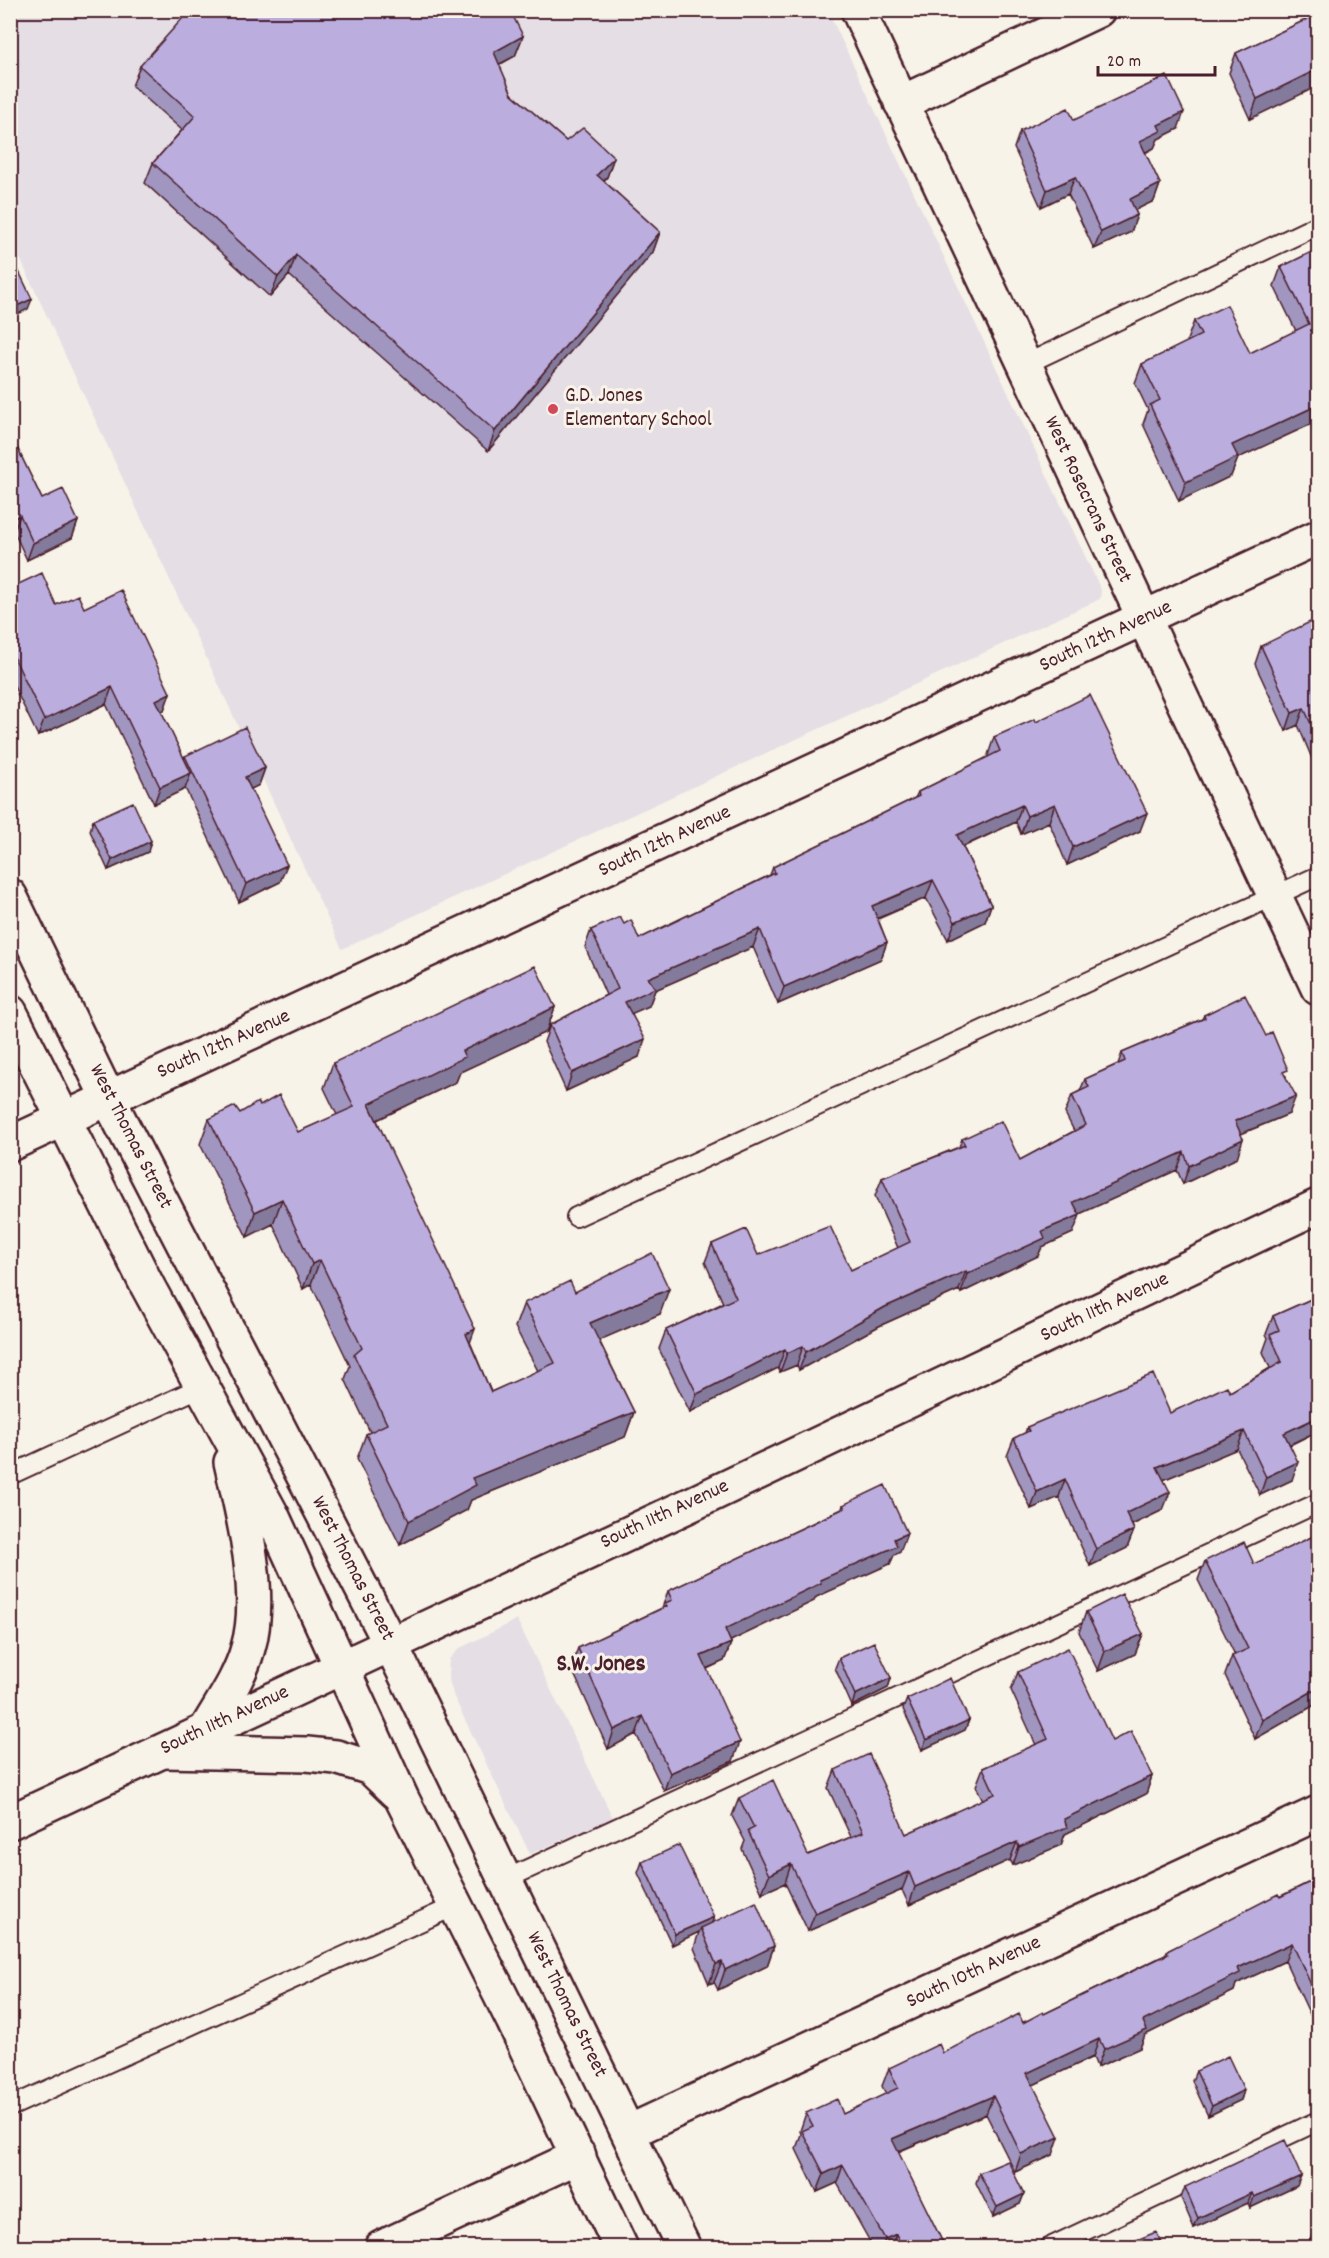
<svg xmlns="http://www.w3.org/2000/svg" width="1329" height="2258" viewBox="0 0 1329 2258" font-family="Dekko,sans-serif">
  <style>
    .built { fill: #e5dee5 }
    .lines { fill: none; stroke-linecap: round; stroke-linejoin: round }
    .service-casing { stroke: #4a1f2b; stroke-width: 22 }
    .minor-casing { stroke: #4a1f2b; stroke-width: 38 }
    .secondary-casing { stroke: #4a1f2b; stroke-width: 38 }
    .service { stroke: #f7f3e8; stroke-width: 18 }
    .minor { stroke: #f7f3e8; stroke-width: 33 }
    .secondary { stroke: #f7f3e8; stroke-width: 33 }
    .wall { fill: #a196c0; stroke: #4a1f2b; stroke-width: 1.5 }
    .shaded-wall { fill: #837a9c; stroke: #4a1f2b; stroke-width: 1.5 }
    .building { fill: #bbaedf; stroke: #4a1f2b; stroke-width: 1.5 }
    .poi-dot { fill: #d1495b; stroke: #f7f3e8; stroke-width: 2 }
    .labels { text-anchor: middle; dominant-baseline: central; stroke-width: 6; stroke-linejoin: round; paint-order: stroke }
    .poi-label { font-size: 21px; fill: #4a1f2b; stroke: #f7f3e8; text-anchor: start }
    .street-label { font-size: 21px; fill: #4a1f2b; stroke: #f7f3e8 }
    .quarter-label { font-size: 24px; font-weight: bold; fill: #4a1f2b; stroke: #f7f3e8 }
  </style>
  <rect width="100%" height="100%" fill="#f7f3e8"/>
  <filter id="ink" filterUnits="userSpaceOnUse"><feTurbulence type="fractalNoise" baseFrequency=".0167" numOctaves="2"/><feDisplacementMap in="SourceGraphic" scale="12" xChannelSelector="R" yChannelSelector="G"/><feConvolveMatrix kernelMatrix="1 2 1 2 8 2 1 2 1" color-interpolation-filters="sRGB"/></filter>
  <g filter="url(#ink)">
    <!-- built -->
    <path class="built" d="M10 11H828L1101 590 1100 599 342 949 11 239Z
      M517 1620 613 1818 530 1854 454 1697 448 1677 449 1659 460 1648Z"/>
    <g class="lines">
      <defs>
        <path id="service" d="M1024 365 1318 225
          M576 1217 1318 876
          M10 1475 203 1386
          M504 1880 1318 1503
          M10 2107 455 1906
          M1048 2248 1318 2121"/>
        <path id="minor" d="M858 10 1318 988
          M901 103 1098 10
          M10 1144 1318 537
          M10 1822 696 1502 1318 1206
          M629 2132 1318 1813
          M381 2248 579 2156"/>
        <path id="secondary" d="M10 896 108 1098 390 1643 684 2248
          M10 1012 147 1285 272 1515 402 1799 513 2020 621 2248
          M206 1730C221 1704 240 1678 248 1648 264 1594 243 1516 231 1462
          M163 1751 307 1754 336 1757 371 1768 396 1792"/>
      </defs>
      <!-- service casing -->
      <use href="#service" class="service-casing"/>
      <!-- minor casing -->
      <use href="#minor" class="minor-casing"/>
      <!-- secondary casing -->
      <use href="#secondary" class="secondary-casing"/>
      <!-- service -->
      <use href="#service" class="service"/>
      <!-- minor -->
      <use href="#minor" class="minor"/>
      <!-- secondary -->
      <use href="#secondary" class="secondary"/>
    </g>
    <!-- wall -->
    <path class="wall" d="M1318 14 1250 119 1229 73 1236 53Z
      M523 36 515 56 499 65 512 94 566 141 614 157 607 177 604 181 660 232 653 252 488 451 289 275 270 297 145 183 153 163 182 130 132 86 140 66Z
      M1074 120 1178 129 1158 139 1154 148 1145 153 1160 184 1154 201 1135 210 1137 215 1131 232 1094 249 1068 194 1041 207 1014 148 1020 131Z
      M1318 249V421L1238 458 1231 476 1179 501 1143 424 1148 410 1135 383 1142 364 1188 342 1187 340 1194 321 1250 353 1296 331 1274 286 1281 267Z
      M10 433 42 499 78 521 72 538 27 560 14 532 10 534Z
      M10 588 56 605 84 608 170 693 164 710 161 711 184 759 185 756 265 768 259 785 251 789 280 882 239 902 185 788V789L154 804 106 704 38 736 10 678Z
      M1318 625V758L1313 761 1298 725 1286 731 1255 664 1261 646 1313 628Z
      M1036 722 1140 831 1067 865 1049 822 1021 834 1016 822 963 847 991 905 985 922 948 940 926 898 878 919 887 942 881 959 778 1004 753 947 655 990 649 1006 632 1013 639 1057 566 1091 544 1042 550 1025 606 995 585 947 591 930 624 924 639 939 770 875 773 867 915 798 918 792 988 757V755L994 737Z
      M93 820 148 852 108 870 90 831Z
      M555 1007 546 1032 460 1072 456 1082 377 1120 491 1392 538 1371 515 1327 524 1303 575 1292 660 1314 599 1340 634 1412 625 1437 471 1500 467 1510 400 1545 357 1459 366 1434 370 1432 345 1379 350 1366 311 1284 303 1289 273 1224 247 1237 200 1144 209 1119 240 1113 260 1106 298 1132 337 1115 324 1088 333 1063Z
      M1204 1015 1286 1076 1289 1114 1241 1134 1237 1158 1183 1184 1177 1170 1079 1214 1073 1233 1042 1247 1038 1256 961 1293 959 1290 879 1326 799 1370 797 1365 780 1372 778 1368 690 1412 659 1349 666 1330 723 1303 705 1262 712 1244 758 1255 851 1270 898 1248 875 1196 882 1178 959 1147 962 1139 1020 1160 1074 1131 1065 1113 1072 1095 1080 1091 1085 1079 1118 1064 1122 1053 1202 1019Z
      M1318 1296V1431L1290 1445 1292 1480 1260 1495 1237 1449 1163 1480V1510L1132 1525 1134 1530 1127 1548 1090 1566 1059 1497 1031 1509 1007 1456 1014 1438 1025 1433 1027 1427 1170 1413 1230 1392 1270 1368 1263 1352 1268 1338 1266 1334 1273 1316Z
      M843 1505 907 1533 900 1552 894 1555 890 1564 816 1597 814 1601 730 1641 731 1643 724 1661 707 1669 733 1761 664 1791 636 1734 608 1749 571 1667 578 1648 662 1608 668 1591 842 1509Z
      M1318 1534V1703L1255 1739 1225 1675 1232 1656 1235 1655 1198 1580 1205 1561 1254 1564Z
      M1086 1612 1143 1634 1135 1654 1098 1671 1079 1632Z
      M839 1658 891 1678 888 1688 852 1706 835 1668Z
      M1018 1672 1112 1741 1152 1776 1146 1794 1065 1834 1061 1845 1013 1865 1010 1860 909 1905 902 1890 808 1931 785 1883 762 1893 742 1849 745 1841 732 1816 739 1798 808 1855 851 1837 828 1788 835 1770 906 1834 983 1800 976 1786 983 1768 1036 1745 1011 1690Z
      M907 1699 969 1720 965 1730 922 1750 903 1709Z
      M642 1862 714 1917 711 1923 774 1946 767 1966 718 1990 714 1982 709 1984 694 1948 699 1932 672 1945 638 1873Z
      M1318 1878V2032L1285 1961 1236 1984 1234 1991 1145 2035 1140 2048 1097 2067 1093 2057 1033 2085 1053 2155 1015 2172 986 2114 898 2152 942 2241 939 2247H873L837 2183 817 2192 796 2149 801 2134 800 2131 806 2113 843 2114 886 2094 882 2086 889 2068 943 2053 1044 2014 1165 1955 1167 1951Z
      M1196 2071 1244 2090 1241 2100 1208 2116 1192 2081Z
      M979 2173 1024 2194 1020 2204 993 2217 976 2183Z
      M1297 2186 1250 2208 1248 2203 1194 2228 1181 2198 1185 2187Z
      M1312 2235 1318 2247H1308Z"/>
    <!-- shaded-wall -->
    <path class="shaded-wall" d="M523 36 515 56 486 71 494 52Z
      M1318 69V86L1250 119 1257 99Z
      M1184 112 1178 129 1158 139 1154 148 1133 158 1140 141 1158 125Z
      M614 157 607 177 590 195 597 175Z
      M1075 177 1068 194 1041 207 1047 190Z
      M1160 184 1154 201 1123 216 1130 199Z
      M1137 215 1131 232 1094 249 1101 232Z
      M660 232 653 252 488 451 495 431Z
      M296 255 289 275 270 297 278 277Z
      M32 299 28 309 10 318V309Z
      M1318 405V421L1238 458 1231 476 1179 501 1186 482 1232 445Z
      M20 515 14 532 10 534V520Z
      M78 521 72 538 27 560 33 543Z
      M112 687 106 704 38 736 44 720Z
      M170 693 164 710 150 716 156 700Z
      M1304 708 1298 725 1286 731 1292 713Z
      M1318 747V758L1313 761Z
      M265 768 259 785 239 795 245 777Z
      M191 773 185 789 154 804 160 787Z
      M1055 804 1049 822 1021 834 1027 816Z
      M1022 805 1016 822 951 852 957 835Z
      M1147 813 1140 831 1067 865 1073 847Z
      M151 841 148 852 108 870 112 860Z
      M287 865 280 882 239 902 246 884Z
      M933 880 926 898 866 923 872 906Z
      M991 905 985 922 948 940 955 922Z
      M760 929 753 947 655 990 649 1006 619 1019 625 1002 648 978Z
      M887 942 881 959 778 1004 784 987Z
      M555 1007 546 1032 460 1072 456 1082 360 1128 369 1104 462 1051Z
      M645 1039 639 1057 566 1091 572 1073Z
      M1296 1096 1289 1114 1228 1139 1235 1121Z
      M1243 1139 1237 1158 1183 1184 1189 1166Z
      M1184 1152 1177 1170 1066 1220 1073 1202Z
      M282 1199 273 1224 247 1237 255 1212Z
      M1080 1215 1073 1233 1042 1247 1038 1256 961 1293 967 1274 1042 1231Z
      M320 1260 311 1284 303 1289 312 1264Z
      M966 1271 959 1290 879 1326 799 1370 806 1352 885 1307Z
      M669 1289 660 1314 581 1348 590 1323Z
      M475 1329 466 1354V1334Z
      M803 1346 797 1365 780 1372 787 1353Z
      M785 1349 778 1368 690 1412 697 1394Z
      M634 1412 625 1437 471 1500 467 1510 400 1545 409 1521 472 1478Z
      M1318 1417V1431L1278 1450 1284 1433Z
      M1244 1431 1237 1449 1151 1485 1157 1467Z
      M1298 1462 1292 1480 1260 1495 1266 1477Z
      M1065 1479 1059 1497 1031 1509 1037 1492Z
      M1170 1492 1163 1510 1119 1531 1126 1513Z
      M1134 1530 1127 1548 1090 1566 1096 1549Z
      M907 1533 900 1552 894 1555 890 1564 816 1597 814 1601 718 1647 725 1629 820 1580 894 1539Z
      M1143 1634 1135 1654 1098 1671 1105 1651Z
      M731 1643 724 1661 694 1674 701 1656Z
      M891 1678 888 1688 852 1706 855 1695Z
      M1318 1688V1703L1255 1739 1262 1720Z
      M643 1716 636 1734 608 1749 614 1730Z
      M969 1720 965 1730 922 1750 926 1740Z
      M740 1742 733 1761 664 1791 670 1773Z
      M1152 1776 1146 1794 1065 1834 1061 1845 1013 1865 1019 1847 1064 1819Z
      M1017 1842 1010 1860 909 1905 915 1887Z
      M791 1864 785 1883 762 1893 769 1875Z
      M909 1872 902 1890 808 1931 815 1913Z
      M714 1917 710 1928H701L699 1932 672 1945 675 1934Z
      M1292 1943 1285 1961 1236 1984 1234 1991 1145 2035 1140 2048 1097 2067 1104 2049 1143 2021 1238 1968Z
      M774 1946 767 1966 718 1990 725 1970Z
      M722 1962 714 1982 709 1984 716 1964Z
      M1099 2039 1093 2057 1020 2091 1027 2073Z
      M1244 2090 1241 2100 1208 2116 1212 2106Z
      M993 2096 986 2114 885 2157 892 2139Z
      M1059 2137 1053 2155 1015 2172 1021 2154Z
      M843 2165 837 2183 817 2192 824 2174Z
      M1301 2176 1297 2186 1250 2208 1254 2197Z
      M1252 2193 1248 2203 1194 2228 1198 2218Z
      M1024 2194 1020 2204 993 2217 997 2207Z
      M896 2234 891 2247H882L885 2239Z
      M942 2241 939 2247H926Z"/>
    <!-- building -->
    <path class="building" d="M190 10H510L523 36 494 52 512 94 566 141 583 128 614 157 597 175 660 232 495 431 296 255 278 277 153 163 195 116 140 66Z
      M1318 14V69L1257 99 1236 53Z
      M1167 76 1184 112 1158 125 1161 131 1140 141 1160 184 1130 199 1137 215 1101 232 1075 177 1047 190 1020 131 1068 108 1074 120Z
      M1318 249V405L1232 445 1238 457 1186 482 1150 405 1160 400 1142 364 1201 335 1194 321 1227 305 1250 353 1309 324 1281 267Z
      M13 259 32 299 10 309V260Z
      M10 433 42 499 63 489 78 521 33 543 20 515 10 520Z
      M42 573 56 605 78 595 84 608 121 590 170 693 156 700 191 773 160 787 112 687 44 720 10 649V588Z
      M1310 622 1313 628 1318 625V740L1304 708 1292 713 1261 646Z
      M1090 695 1147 813 1073 847 1055 804 1027 816 1022 805 957 835 991 905 955 922 933 880 872 906 887 942 784 987 760 929 648 978 655 988 625 1002 645 1039 572 1073 550 1025 618 989 591 930 620 917 624 924 631 920 639 939 775 873 773 867 919 796 918 792 1000 751 994 737 1035 719 1036 722Z
      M245 727 265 768 245 777 287 865 246 884 185 756Z
      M133 802 151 841 112 860 93 820Z
      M535 966 555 1007 462 1051 465 1057 369 1104 475 1329 466 1334 491 1392 555 1363 524 1303 570 1281 575 1292 652 1253 669 1289 590 1323 634 1412 472 1478 476 1485 409 1521 366 1434 387 1424 354 1355 362 1348 320 1260 312 1264 282 1199 255 1212 209 1119 235 1106 240 1113 258 1102 260 1106 279 1095 298 1132 354 1107 333 1063Z
      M1245 995 1266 1036 1272 1032 1288 1070 1283 1072 1296 1096 1235 1121 1243 1139 1189 1166 1184 1152 1073 1202 1080 1215 1042 1231 1045 1238 967 1274 966 1271 885 1307 806 1352 803 1346 787 1353 785 1349 697 1394 666 1330 736 1298 712 1244 746 1229 758 1255 830 1226 851 1270 910 1242 882 1178 965 1145 962 1139 1001 1121 1020 1160 1086 1125 1072 1095 1089 1087 1085 1079 1125 1061 1122 1053 1205 1018 1204 1015Z
      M1318 1296V1417L1284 1433 1298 1462 1266 1477 1244 1431 1157 1467 1170 1492 1126 1513 1134 1530 1096 1549 1065 1479 1037 1492 1014 1438 1029 1431 1027 1427 1153 1374 1170 1413 1227 1386 1230 1392 1282 1362 1270 1334 1279 1330 1273 1316Z
      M885 1485 907 1533 894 1539 897 1546 820 1580 821 1583 725 1629 731 1643 701 1656 740 1742 670 1773 643 1716 614 1730 578 1648 667 1606 665 1603 672 1600 668 1591 845 1508 843 1505Z
      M1318 1534V1688L1262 1720 1232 1656 1248 1649 1205 1561 1244 1542 1254 1564Z
      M1122 1594 1143 1634 1105 1651 1086 1612Z
      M874 1642 891 1678 855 1695 839 1658Z
      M1068 1648 1112 1741 1131 1731 1152 1776 1064 1819 1067 1827 1019 1847 1017 1842 915 1887 909 1872 815 1913 791 1864 769 1875 748 1831 754 1828 739 1798 773 1780 808 1855 863 1832 835 1770 869 1754 906 1834 995 1794 983 1768 1048 1739 1018 1672Z
      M950 1678 969 1720 926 1740 907 1699Z
      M679 1845 714 1917 675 1934 642 1862Z
      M1318 1878V2000L1292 1943 1238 1968 1240 1973 1143 2021 1147 2030 1104 2049 1099 2039 1027 2073 1059 2137 1021 2154 993 2096 892 2139 942 2241 926 2247H902L896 2234 885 2239 843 2165 824 2174 802 2131 813 2126 806 2113 837 2099 843 2114 898 2088 889 2068 939 2044 943 2053 1019 2014 1023 2023 1043 2012 1044 2014 1168 1954 1167 1951 1278 1894 1280 1897Z
      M756 1902 774 1946 725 1970 722 1962 716 1964 701 1928Z
      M1228 2056 1244 2090 1212 2106 1196 2071Z
      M1285 2140 1301 2176 1254 2197 1252 2193 1198 2218 1185 2187Z
      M1008 2161 1024 2194 997 2207 979 2173Z
      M1156 2232 1163 2247H1120Z
      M1318 2232V2247L1312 2235Z"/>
  </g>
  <!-- markers -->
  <circle class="poi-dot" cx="553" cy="409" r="6"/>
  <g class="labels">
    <!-- poi labels -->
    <g class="poi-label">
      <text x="565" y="397">G.D. Jones<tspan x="565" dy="24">Elementary School</tspan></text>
    </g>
    <!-- street labels -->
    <g class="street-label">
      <text transform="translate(1087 500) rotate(65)">West Rosecrans Street</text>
      <text transform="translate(1106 637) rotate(-25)">South 12th Avenue</text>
      <text transform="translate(665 842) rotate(-25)">South 12th Avenue</text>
      <text transform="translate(224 1045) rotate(-24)">South 12th Avenue</text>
      <text transform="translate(130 1137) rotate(63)">West Thomas Street</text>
      <text transform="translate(1105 1308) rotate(-25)">South 11th Avenue</text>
      <text transform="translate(665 1515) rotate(-25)">South 11th Avenue</text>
      <text transform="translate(352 1569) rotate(63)">West Thomas Street</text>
      <text transform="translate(225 1721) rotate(-25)">South 11th Avenue</text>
      <text transform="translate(974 1973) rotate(-25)">South 10th Avenue</text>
      <text transform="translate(566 2005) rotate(64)">West Thomas Street</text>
    </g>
    <!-- quarter labels -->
    <g class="quarter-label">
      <text x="601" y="1665">S.W. Jones</text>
    </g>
  </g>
  <!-- margin -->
  <rect width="1329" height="2258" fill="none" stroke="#f7f3e8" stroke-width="36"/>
  <rect x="18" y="18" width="1293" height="2222" fill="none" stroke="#4a1f2b" stroke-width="2" filter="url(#ink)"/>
  <!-- scale -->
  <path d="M1098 66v9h117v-9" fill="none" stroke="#4a1f2b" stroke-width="3"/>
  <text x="1107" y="66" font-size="18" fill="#4a1f2b" stroke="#f7f3e8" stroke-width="4.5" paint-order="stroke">20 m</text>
</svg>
